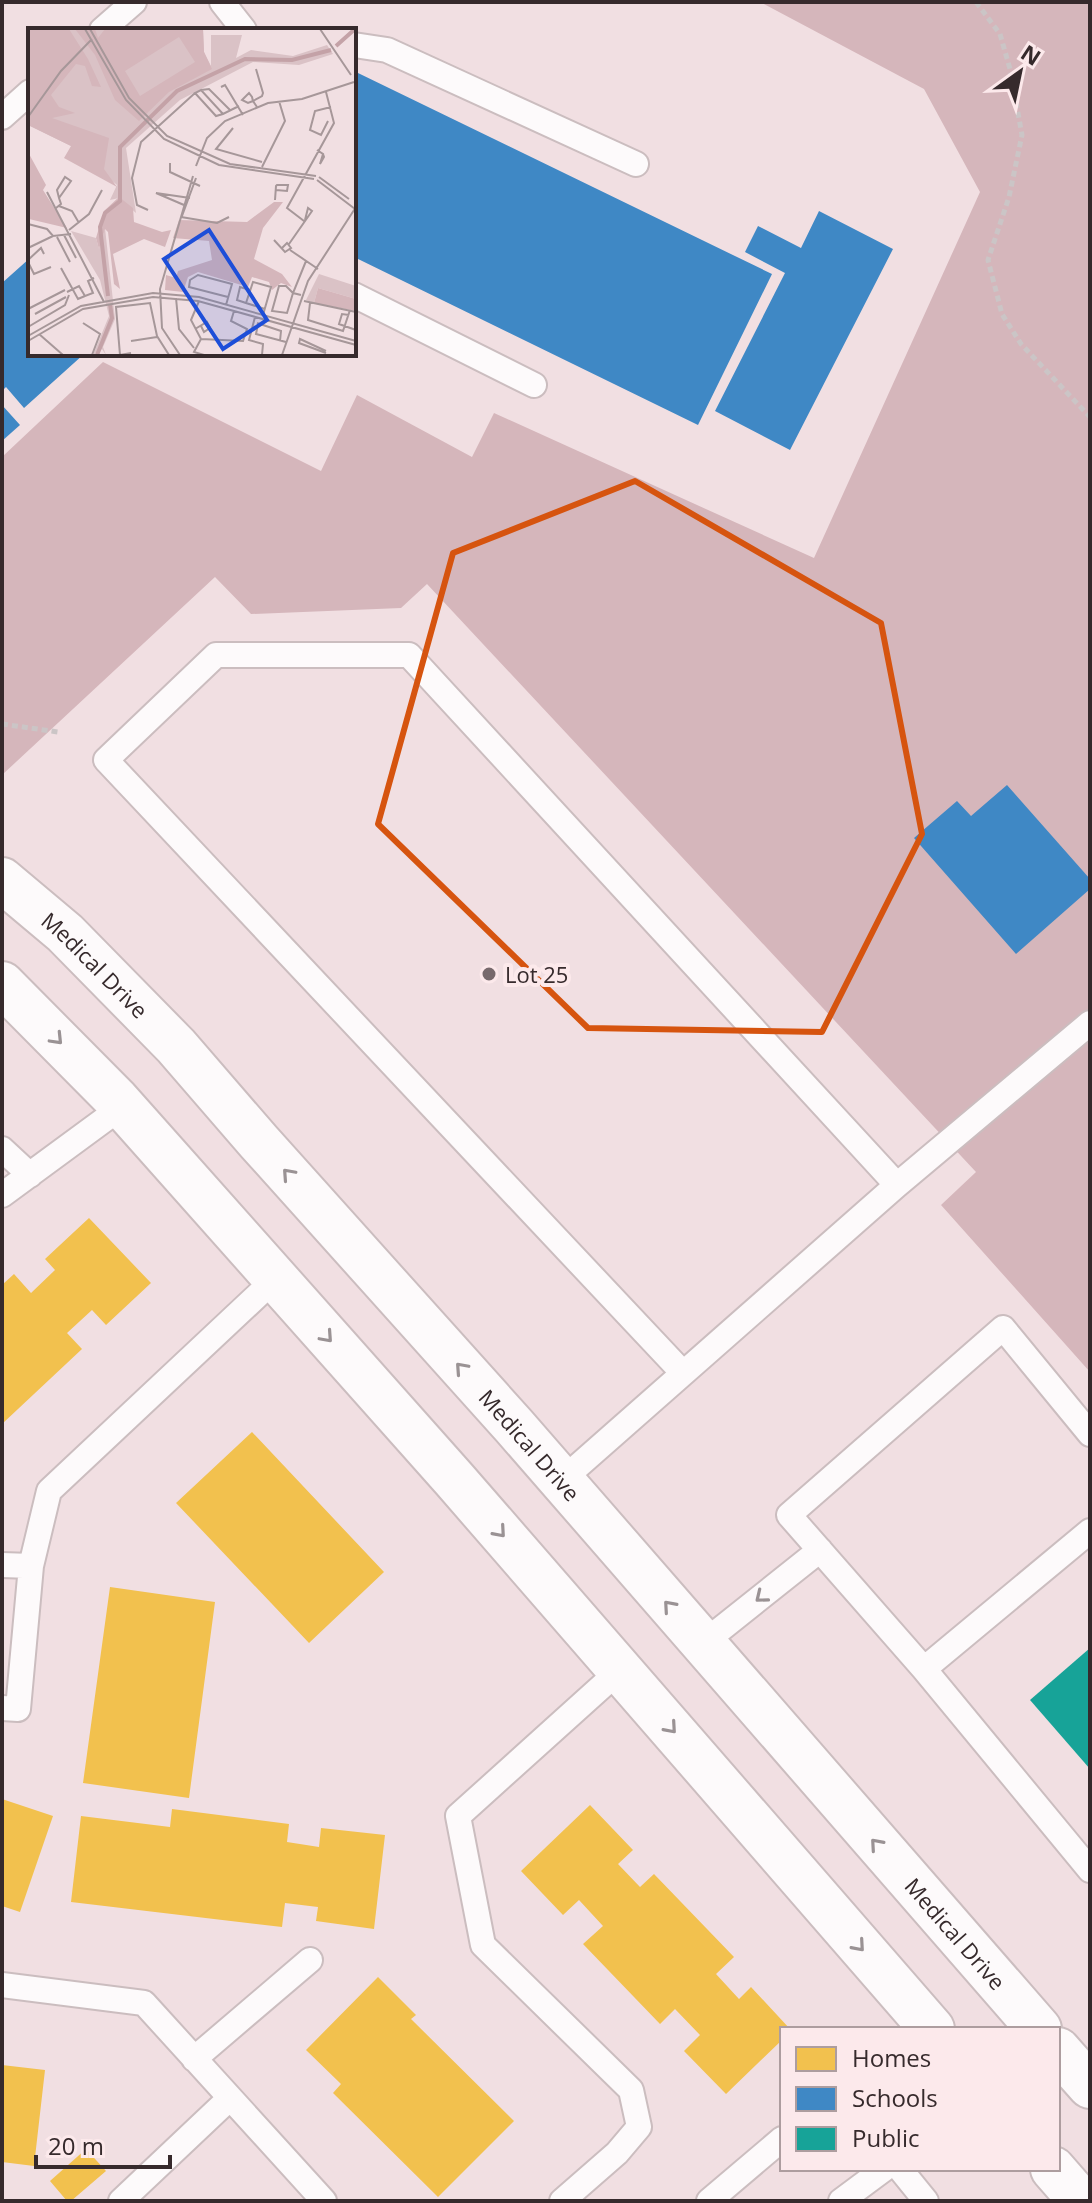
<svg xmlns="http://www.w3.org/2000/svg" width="1092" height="2203" viewBox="0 0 1092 2203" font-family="'Open Sans',sans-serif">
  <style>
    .forest { fill: #d5b6bb }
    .homes { fill: #f2c14e }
    .schools { fill: #3f88c5 }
    .public { fill: #17a398 }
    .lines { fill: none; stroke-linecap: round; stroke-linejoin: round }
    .lane-casing { stroke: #cbbdbf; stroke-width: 28 }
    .secondary-casing { stroke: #cbbdbf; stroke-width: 48 }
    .path { stroke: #cbc5c6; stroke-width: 5; stroke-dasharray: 6 4; stroke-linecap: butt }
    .lane { stroke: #fdfafb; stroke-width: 24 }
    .secondary { stroke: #fdfafb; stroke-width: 44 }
    .oneway { stroke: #9a9294 }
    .marked { fill: none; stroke: #d6540f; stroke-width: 6; stroke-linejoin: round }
    .poi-dot { fill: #77696c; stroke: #fce9eb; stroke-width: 3 }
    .labels { text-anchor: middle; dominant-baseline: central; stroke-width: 8; stroke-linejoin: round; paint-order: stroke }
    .street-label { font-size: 22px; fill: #362a2c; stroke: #fce9eb }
    .poi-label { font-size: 22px; fill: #362a2c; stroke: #fce9eb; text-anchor: start }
    .inset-river { fill: none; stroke: #c4a2a7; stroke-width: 4 }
    .inset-road { fill: none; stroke: #a69799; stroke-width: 2 }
    .view { fill: #1d4ed8; fill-opacity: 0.15; stroke: #1d4ed8; stroke-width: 4 }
    .inset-edge { fill: none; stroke: #362a2c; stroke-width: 4 }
  </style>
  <rect width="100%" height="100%" fill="#f1dfe2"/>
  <!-- forest -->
  <path class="forest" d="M760 2H1090V1372L941 1205 976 1172 427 584 401 608 251 614 215 577 2 775V457L103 362 321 471 357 395 472 457 494 413 814 558 980 192 924 89Z"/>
  <!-- homes -->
  <path class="homes" d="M89 1218 151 1283 106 1325 92 1310 67 1333 82 1349 2 1424V1285L14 1274 31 1293 55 1270 45 1259Z
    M252 1432 384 1572 309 1643 176 1503Z
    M110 1587 215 1602 189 1798 83 1783Z
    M2 1799 53 1816 20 1912 2 1906Z
    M590 1805 633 1850 618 1864 640 1887 654 1874 734 1957 716 1974 739 1999 751 1987 790 2029H782V2040L726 2094 684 2051 700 2035 675 2009 660 2024 583 1944 603 1926 579 1900 563 1915 521 1871Z
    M172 1809 289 1824 287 1842 319 1847 321 1828 385 1835 374 1929 316 1921 318 1907 285 1903 282 1927 71 1902 81 1816 170 1827Z
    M378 1977 416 2015 411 2019 514 2121 438 2197 333 2093 341 2084 306 2050Z
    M2 2065 45 2070 34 2166 2 2162Z
    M86 2149 106 2171 71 2201H67L50 2181Z"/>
  <!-- schools -->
  <path class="schools" d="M358 73 772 274 698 425 354 257V81Z
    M819 211 893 249 790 450 715 411 785 273 745 252 758 226 801 248Z
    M30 258V354H84L24 408 6 387 2 391V283Z
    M2 405 20 425 2 441Z
    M1007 785 1090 879V889L1016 954 914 838 957 801 971 816Z"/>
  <!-- public -->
  <path class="public" d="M1090 1648V1769L1030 1700Z"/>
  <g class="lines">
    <defs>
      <path id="lane" d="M222 2 244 30
        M102 30 134 2
        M354 45 387 50 636 164
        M2 117 30 92
        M354 295 534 385
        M2 1149 30 1175
        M897 1185 1090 1023
        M2 1195 123 1106
        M561 1481 897 1185 409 655H216L106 760 683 1373
        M1090 1531 924 1669 1090 1870
        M2 1565 31 1566 18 1709 2 1708
        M31 1566 49 1491 275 1279
        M702 1644 820 1550
        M924 1669 789 1515 1003 1328 1090 1434
        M2 1985 144 2003 324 2201
        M194 2059 310 1960
        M900 2169 926 2201
        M121 2201 230 2098
        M562 2201 617 2153 639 2127 631 2090 483 1945 458 1816 620 1670
        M709 2201 782 2139
        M841 2201 884 2169"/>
      <g id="secondary">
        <path id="s1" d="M2 880 65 933 176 1046 259 1142 514 1426 1039 2029"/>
        <path d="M2 984 117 1100 454 1479 932 2029"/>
        <path d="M1058 2050 1090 2086"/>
        <path d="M1053 2169 1081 2201"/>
      </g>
    </defs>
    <!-- lane casing -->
    <use href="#lane" class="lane-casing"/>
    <!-- secondary casing -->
    <use href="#secondary" class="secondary-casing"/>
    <!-- path -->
    <path class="path" d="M976 2 1000 34 1010 69 1022 135 1009 197 988 260 1002 314 1021 344 1090 417
      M2 724 58 732"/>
    <!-- lane -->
    <use href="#lane" class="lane"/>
    <!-- secondary -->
    <use href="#secondary" class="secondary"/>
  </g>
  <!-- one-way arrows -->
  <defs><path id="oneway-chevron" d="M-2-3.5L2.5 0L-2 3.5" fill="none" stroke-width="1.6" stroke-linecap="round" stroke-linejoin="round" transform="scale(2)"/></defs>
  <g class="oneway">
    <use href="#oneway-chevron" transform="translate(57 1039) rotate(46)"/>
    <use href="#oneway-chevron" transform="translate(288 1174) rotate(-132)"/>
    <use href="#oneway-chevron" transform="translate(327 1337) rotate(48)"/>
    <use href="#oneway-chevron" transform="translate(461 1368) rotate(-132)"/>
    <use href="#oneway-chevron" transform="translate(500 1532) rotate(49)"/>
    <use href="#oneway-chevron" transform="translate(761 1597) rotate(141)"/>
    <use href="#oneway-chevron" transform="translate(669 1606) rotate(-131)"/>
    <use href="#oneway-chevron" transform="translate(671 1728) rotate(49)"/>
    <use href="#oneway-chevron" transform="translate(876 1844) rotate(-131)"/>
    <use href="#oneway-chevron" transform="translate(859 1946) rotate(49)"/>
  </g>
  <!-- marked area -->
  <path class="marked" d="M635 481 881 623 922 834 822 1032 588 1028 378 824 453 553Z"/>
  <!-- markers -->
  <circle class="poi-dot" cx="489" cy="974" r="8"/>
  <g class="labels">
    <!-- street labels -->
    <g class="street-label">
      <text stroke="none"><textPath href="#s1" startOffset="126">Medical Drive</textPath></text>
      <text stroke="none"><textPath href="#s1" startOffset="774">Medical Drive</textPath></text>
      <text stroke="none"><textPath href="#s1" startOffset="1422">Medical Drive</textPath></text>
    </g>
    <!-- poi labels -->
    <g class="poi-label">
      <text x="505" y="974">Lot 25</text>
    </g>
  </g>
  <!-- overview -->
  <g transform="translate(28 28)">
    <rect width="328" height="328" fill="#f1dfe2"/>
    <path d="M0 1H175L176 24 183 38V7H214L208 30 223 22 265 28 299 17 305 26 271 37 225 34 152 72 98 120 108 185 91 170 82 172 89 157 43 118 0 97ZM77 200 87 291 75 319 78 327 74 321 65 327 81 288 72 252 43 203 68 210 71 221ZM291 246 328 258V271L290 260 286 275 278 272Z" fill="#dac2c6"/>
    <path d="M0 1H41L60 31 73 59 64 58 57 38 48 36 23 67 31 79 47 85 24 90 81 110 76 141 89 159 36 130 43 118 0 97ZM47 1H67L70 10 77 1H175L176 24 184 41 141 64 111 93 87 72 67 27ZM151 9 167 34 112 68 97 43ZM0 124 18 157 15 162 39 200 1 191ZM91 169 105 180 106 194 134 204 143 202 137 219 116 211 85 226 92 261 86 256 80 204 77 201 71 221 68 210 76 183ZM246 174H255L235 200 226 231 254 246 264 259 253 255 244 262 241 254 224 249 220 259 170 244 160 249 155 264 137 262 138 247 148 250 150 243 184 232 181 213 145 210 151 192 219 194ZM290 260 328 271V283L286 275Z" fill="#d5b6bb" fill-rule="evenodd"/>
    <path class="inset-river" d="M308 18 327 1M80 268 72 199 77 185 92 173V119L149 63 217 31 264 32 303 22M69 327 84 290 82 276"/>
    <path class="inset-road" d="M57 1 98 72 136 111 191 137 286 151M62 1 101 70 139 108 202 136 288 148M292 1 323 47M228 41 235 65 234 68 225 73 220 75 214 72 221 65 224 69 225 73 229 79M193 59 197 57 215 87M173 62 181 61 202 82M195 86 188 88 167 65 173 62 195 86 211 78M0 89 33 43 64 11M300 93 293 107 282 102 287 83 303 79M205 100 188 121 234 134M289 122 295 126 292 136 296 129 295 126M142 135V144L172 158M168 138 179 110 197 93 240 75 274 71 326 54M234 139 257 93 251 73M291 149 321 171M289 152 327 181M19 164 76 274M247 172 248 158 249 157H260L259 163 248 162M156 177 128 165 162 170M31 178 44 183 51 195M28 180 33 176 31 170 29 162 37 149 43 153 31 170M120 182 109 177 104 150 113 114 167 65M154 188 168 150M153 189 189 195 201 189M276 193 259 180 306 95 298 64M0 196 19 201 25 208 43 206M41 202 61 186 74 162M36 207 48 230M29 209 42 234M246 212 257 224 263 220 259 215 254 220M261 216 284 183 280 180 277 192M0 220 25 208M262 222 290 241M0 232 13 220 16 226M0 234 6 246 23 239M33 240 50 271 57 268M39 264 51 258 57 268 65 265 60 253 66 250M273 267 265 265 258 258H251L244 283 259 285 265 265 278 233M148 270 151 301 166 320M171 273 163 292 173 311 166 324 176 327M276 273 328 284M218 275 209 272 212 259 222 262M282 275 280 292 315 303 322 282M198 277 204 256 170 247 162 252 161 259 200 269M0 281 37 262M7 286 38 269M235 287 243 259 225 254 218 275 237 281M321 287 314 286 311 296 328 302M227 289 221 312 235 316 234 327M55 295 72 306 64 327M229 295 253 303 252 313M230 296 228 306 258 314M0 299 37 277 41 267M167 301 179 294 182 300 176 304 173 298M11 306 35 327M0 308 53 278 125 265 171 269 328 313M173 311 215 313 219 301 203 293 206 283M0 313 55 281 125 269 170 273 328 317M103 313 129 309M103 325 92 327 88 279 122 275 129 308 141 327M298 325 271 315 272 311 298 323M152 327 134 300 132 261 165 148M254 327 280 253 328 179"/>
    <path class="view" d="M181 202 239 292 195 321 136 231Z"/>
    <rect width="328" height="328" class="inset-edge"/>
  </g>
  <!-- border -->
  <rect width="1092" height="2203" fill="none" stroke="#362a2c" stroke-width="8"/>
  <!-- legend -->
  <rect x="780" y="2027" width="280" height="144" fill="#fce9eb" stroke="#ad9d9f" stroke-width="2"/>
  <rect x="796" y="2047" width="40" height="24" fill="#f2c14e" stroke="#ad9d9f" stroke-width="2"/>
  <text x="852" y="2067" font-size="24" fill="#362a2c">Homes</text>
  <rect x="796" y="2087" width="40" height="24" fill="#3f88c5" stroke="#ad9d9f" stroke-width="2"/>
  <text x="852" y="2107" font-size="24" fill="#362a2c">Schools</text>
  <rect x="796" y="2127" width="40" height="24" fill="#17a398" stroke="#ad9d9f" stroke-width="2"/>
  <text x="852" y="2147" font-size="24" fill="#362a2c">Public</text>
  <!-- north arrow -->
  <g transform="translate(1020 72) rotate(33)" stroke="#fce9eb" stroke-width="6" paint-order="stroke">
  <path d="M0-6L14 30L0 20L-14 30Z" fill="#362a2c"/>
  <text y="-12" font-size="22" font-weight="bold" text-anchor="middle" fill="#362a2c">N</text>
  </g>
  <!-- scale -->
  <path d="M36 2155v12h134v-12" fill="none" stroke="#362a2c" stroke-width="4"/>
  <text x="48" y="2155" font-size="24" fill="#362a2c" stroke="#fce9eb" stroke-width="6" paint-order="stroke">20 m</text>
</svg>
